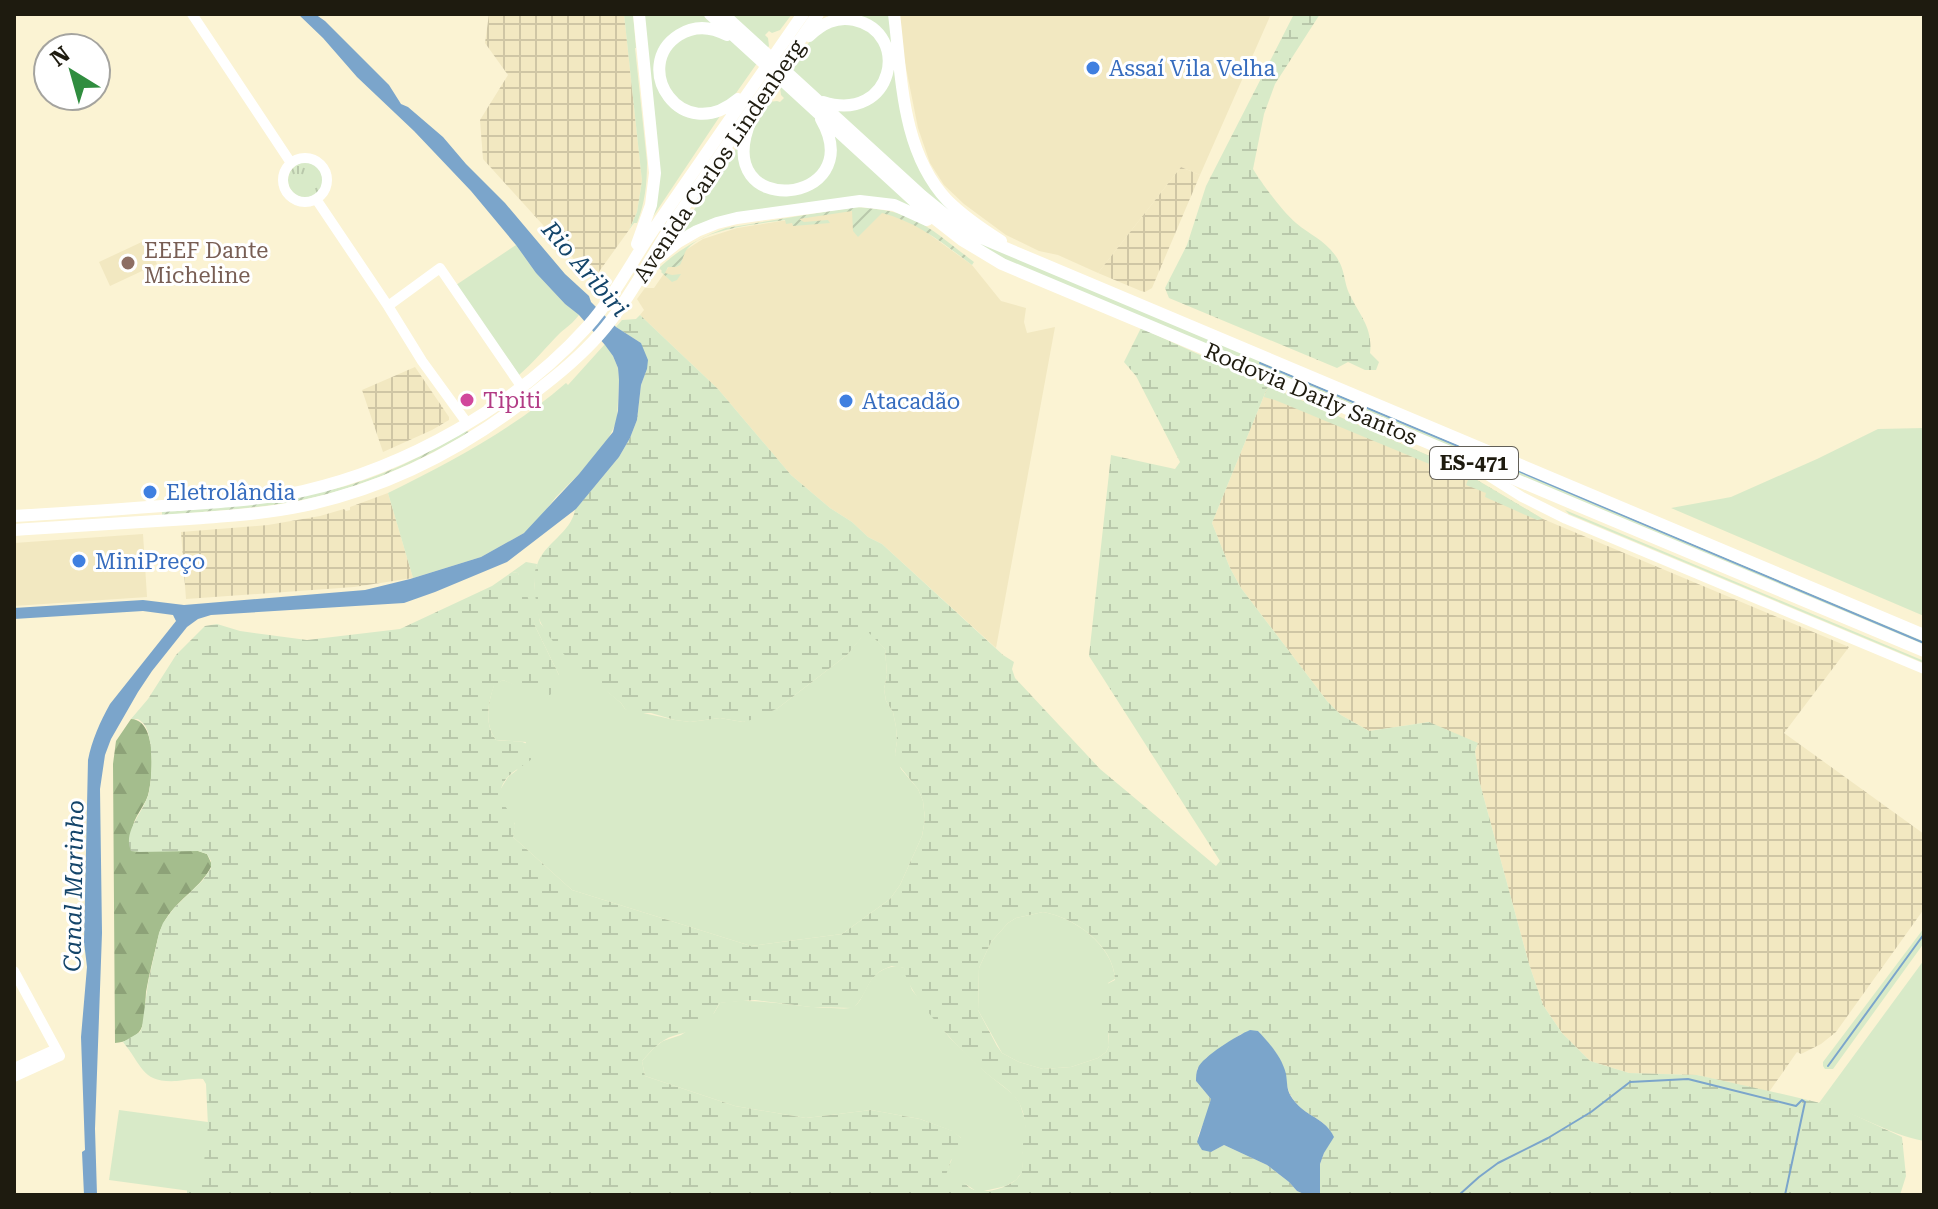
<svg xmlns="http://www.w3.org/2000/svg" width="1938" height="1209" viewBox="0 0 1938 1209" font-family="'Roboto Serif',serif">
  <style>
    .built { fill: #f2e8c1 }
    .industrial { fill: url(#industrial-grid) }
    .grass { fill: #d8eac8 }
    .forest { fill: url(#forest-firs) }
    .wetland { fill: url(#wetland-marsh); fill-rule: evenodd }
    .park { fill: url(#park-tufts) }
    .garden { fill: url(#garden-furrows) }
    .water { fill: #7ba5cb }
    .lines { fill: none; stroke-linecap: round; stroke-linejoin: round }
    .stream { stroke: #7ba5cb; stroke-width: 2 }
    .minor { stroke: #fff; stroke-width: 10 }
    .major { stroke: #fff; stroke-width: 12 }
    .shop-dot { fill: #3f7fe0; stroke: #fff; stroke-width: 3 }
    .education-dot { fill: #8d6e63; stroke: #fff; stroke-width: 3 }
    .hotel-dot { fill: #d1479c; stroke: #fff; stroke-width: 3 }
    .labels { text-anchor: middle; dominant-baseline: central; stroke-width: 6; stroke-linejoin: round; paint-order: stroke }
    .shield { fill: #fff; stroke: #625f57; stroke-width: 2 }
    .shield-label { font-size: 20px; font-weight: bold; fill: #1e1b0f }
    .shop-label { font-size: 22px; fill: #366cbe; stroke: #fff; text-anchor: start }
    .street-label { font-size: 22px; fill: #1e1b0f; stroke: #fff }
    .education-label { font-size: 22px; fill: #785e54; stroke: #fff; text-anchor: start }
    .hotel-label { font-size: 22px; fill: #b23c85; stroke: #fff; text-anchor: start }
    .water-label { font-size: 24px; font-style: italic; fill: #14456a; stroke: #fff }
  </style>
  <defs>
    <pattern id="industrial-grid" width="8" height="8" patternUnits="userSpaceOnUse" patternTransform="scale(2)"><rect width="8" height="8" fill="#f2e8c1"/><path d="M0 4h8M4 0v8" fill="none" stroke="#cfc6a5"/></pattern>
    <pattern id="forest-firs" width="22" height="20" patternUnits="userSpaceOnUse" patternTransform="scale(2)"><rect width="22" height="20" fill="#a4bd8d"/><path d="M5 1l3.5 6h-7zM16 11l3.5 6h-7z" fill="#8da278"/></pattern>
    <pattern id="wetland-marsh" width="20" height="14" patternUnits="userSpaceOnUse" patternTransform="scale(2)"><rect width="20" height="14" fill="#d8eac8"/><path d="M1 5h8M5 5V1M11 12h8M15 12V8" fill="none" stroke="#b9c8ab"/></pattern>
    <pattern id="park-tufts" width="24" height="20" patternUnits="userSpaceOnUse" patternTransform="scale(2)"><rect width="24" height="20" fill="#d8eac8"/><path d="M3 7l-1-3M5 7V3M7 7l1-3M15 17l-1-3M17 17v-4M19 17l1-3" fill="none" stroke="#b9c8ab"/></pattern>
    <pattern id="garden-furrows" width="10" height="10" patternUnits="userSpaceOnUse" patternTransform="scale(2)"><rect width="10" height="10" fill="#d8eac8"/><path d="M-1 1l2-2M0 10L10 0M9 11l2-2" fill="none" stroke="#b9c8ab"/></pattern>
  </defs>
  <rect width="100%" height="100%" fill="#fbf3d3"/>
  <!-- built -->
  <path class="built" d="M898 14H1271L1200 175 1181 167 1098 273 1058 255 1039 251 1006 235 964 204 944 185 930 163 918 128 902 48Z
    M846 211 882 212 902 218 922 229 972 265 1001 301 1026 308 1024 322 1027 333 1055 327 996 648 882 544 868 537 852 522 830 508 791 475 718 389 640 315 644 310 637 299 645 288H654L672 262 681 253 703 239 737 228Z
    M146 240 157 264 110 286 99 262Z
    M143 534 147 597 14 606V543Z"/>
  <!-- industrial -->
  <path class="industrial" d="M489 14H624L642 181 637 212 629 230 593 280 483 159 480 120 508 75 485 43Z
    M1181 167 1200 175 1152 288 1145 292 1141 291 1098 273Z
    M415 367 449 417V420L432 430 383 452 362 390Z
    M1268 386 1432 457 1472 477 1543 519 1849 647 1784 733 1924 834V909L1836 1032 1821 1044 1801 1054 1797 1052 1769 1092 1697 1075 1629 1073 1590 1061 1562 1033 1543 1005 1529 964 1479 780 1475 750 1477 747 1429 722 1369 731 1341 715 1327 701 1241 588 1230 568 1212 523Z
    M388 493 413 578 354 587 186 599 181 532 268 525 320 516 344 509 346 511 350 510V507Z"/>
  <!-- grass -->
  <path class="grass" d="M624 14H633L636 48H635L647 162C647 184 645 203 637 223H634L629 230 637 212 642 181Z
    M642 14H792L780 30 772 33 769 31 765 35 768 38 769 46 734 96 702 119 720 116 652 218Z
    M828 14H890C896 61 897 118 917 161 927 182 942 200 957 217L930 197 902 172 890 185 913 206 912 208 895 202 869 198 819 202 726 216 694 228 673 240 738 146C740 165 748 182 767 191L770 184C729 160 749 132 768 102L777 101 780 102 784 98 781 95 780 87C791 71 803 46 818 33 838 15 864 22 880 42L886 39C873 17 850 10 827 18Z
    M960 232 1924 640V647L1001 258Z
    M516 245 536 273 565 304 579 315C573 323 567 327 560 333 546 347 534 362 519 375L456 285Z
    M605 344 613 356 618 368 619 380 617 421 607 441 579 474 556 497 535 524 524 533 481 557 413 578 388 493C451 462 513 429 566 383L568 385Z
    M1268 386 1432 457 1472 477 1543 519 1537 520 1485 497 1486 493 1466 485 1468 480 1275 400 1264 397Z
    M1924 428V616L1671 508 1731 497 1817 459 1878 429Z
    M1565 510 1924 661V663L1569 514Z
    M526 562 537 564 534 584 540 623 575 664 621 703 625 709 675 720 690 722 720 718 743 722 778 708 847 655 867 630 885 649 887 675 884 689 886 701 893 712 896 727 897 741 895 754 901 769 918 789 923 801 925 819 922 836 900 885 890 899 842 934 751 946 572 890 513 837 515 824 500 800V790L508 777 517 770 526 742 496 740C484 724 488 703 494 685L503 680 516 685 559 675 535 626 518 573 512 572Z
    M1043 912C1074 917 1113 945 1115 979L1108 983 1105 1013 1108 1025 1109 1046 1106 1052 1098 1058 1071 1067 1043 1069 1019 1062 1002 1053 978 1010 979 968 991 942 1008 923 1016 918Z
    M1924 928V943L1833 1069H1825L1823 1066V1062Z
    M1924 960V1141C1887 1134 1856 1112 1819 1103Z
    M897 966 904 968 912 990 950 1038 985 1072 1014 1095 1020 1104 1025 1120 1026 1139 1022 1155 1023 1171 1016 1180 1006 1186 984 1191H976L961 1181 945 1175 961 1138 952 1131 920 1119 871 1110 806 1118 735 1106 645 1076 642 1061 655 1047 663 1041 681 1035 714 1013 720 1003C757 997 794 1007 831 1008 837 1008 844 1009 850 1008 868 1004 862 969 897 966Z
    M119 1110 215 1123 205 1193 109 1180Z"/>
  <!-- forest -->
  <path class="forest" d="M131 719C157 720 153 773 149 791 147 804 136 813 133 826 131 834 132 843 131 851H198L207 854 212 865C199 893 167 902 158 938 154 956 149 974 146 992 145 1003 146 1019 141 1029 136 1038 125 1042 115 1043L113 764 116 741Z"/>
  <!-- wetland -->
  <path class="wetland" d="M1294 14H1320L1275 84 1264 114 1253 169C1263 185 1282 211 1296 223 1310 235 1323 239 1335 255 1346 270 1343 281 1350 295 1360 316 1373 328 1370 353L1379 362 1376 370H1365L1348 362 1337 368 1169 298 1165 288 1187 245 1206 186Z
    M640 315 718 389 791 475 830 508 852 522 868 537 882 544 1003 655 1014 662 1012 669 1015 678 1100 769 1216 866 1220 861 1089 656 1111 455 1175 469 1180 462 1136 376 1124 362 1141 328 1268 386 1212 523 1230 568 1241 588 1327 701 1341 715 1369 731 1429 722 1478 743 1475 751 1479 780 1529 964 1543 1005 1562 1033 1590 1061 1629 1073 1697 1075 1791 1096 1837 1107 1902 1137 1906 1176 1900 1195H1320V1164L1324 1153 1333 1136C1326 1119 1308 1117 1296 1103 1284 1088 1288 1078 1281 1062 1276 1050 1266 1041 1258 1031L1241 1034 1206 1058 1197 1069 1196 1081 1211 1099 1208 1112 1198 1136 1211 1152 1224 1145 1267 1165 1289 1182 1297 1191 1306 1195H187V1188L201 1189 208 1126 206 1084 203 1079C194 1078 187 1080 177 1081 141 1083 143 1066 123 1042L140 1032 142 1027 148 983 159 933 163 923 174 908 203 880 211 868V861L207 854 198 851 139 852 131 851C122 831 145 811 149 792 152 777 154 734 143 723 138 718 138 719 131 719L148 699 176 655 205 626 217 624 240 631 307 640 400 629 492 586 512 572 518 573 526 590 535 626 559 675 558 687 550 695 534 694 503 680 494 686C488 703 484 724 496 740 514 743 528 736 536 755 527 765 514 769 506 779 490 802 512 806 515 825 515 829 514 833 513 837L572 890 751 946 842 934 890 899 900 885 922 836 925 819 923 801 918 789 897 763 895 754 897 741 896 727 893 712 886 701 884 689 887 675 885 649 867 631 847 655 778 708 758 718 743 722 720 718 690 722 675 720 651 713H632L625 709 621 703C593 680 560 657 542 625 537 617 537 604 535 595 534 585 533 574 537 565 544 543 571 533 575 510L619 457 630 438 637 420 641 385 647 369 641 343 616 327 622 320 636 319ZM1043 912C1074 917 1114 945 1115 980L1105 985 1099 991 1109 1036V1046L1106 1052 1098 1058 1071 1067 1043 1069 1019 1062 1002 1053 997 1046 978 1010 979 968 991 942 1008 923 1016 918ZM892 966 904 968C906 995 965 1055 986 1073 998 1083 1015 1092 1021 1107 1029 1126 1023 1136 1022 1155 1021 1161 1024 1167 1021 1173 1015 1187 985 1195 972 1189 966 1186 963 1180 958 1178 954 1176 950 1176 946 1175L951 1160 963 1151 961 1138 953 1131 920 1119 871 1110 806 1118 735 1106 645 1076 642 1061C651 1051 660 1040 673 1036 686 1032 699 1030 709 1019 714 1015 716 1008 720 1003L755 1000 811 1007 853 1008C870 993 865 974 892 966Z"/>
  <!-- park -->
  <path class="park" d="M288 180a18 18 0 1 1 36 0a18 18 0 1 1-36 0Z"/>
  <!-- garden -->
  <path class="garden" d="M854 207C914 209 929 228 974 262L972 265C943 243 917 222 882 213L858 237 853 231 852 211 799 219 804 222 828 220 830 223 793 226 792 223 786 224 785 220C759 224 707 228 688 248 684 252 683 260 680 265L676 267H668L665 273 672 275 681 274 677 280 672 282 661 272 662 271 659 268C679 249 701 237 726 228Z
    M466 431 469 432C411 467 347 494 279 504 240 510 201 512 162 515V511C214 505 268 501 320 492 371 483 422 457 466 431Z"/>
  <!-- water -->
  <path class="water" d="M298 14H315L325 21 389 85 401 104 408 107 443 137 466 164 505 203 565 274 589 296 591 302 616 327 641 343 648 360 647 369 641 385 637 420 630 438 619 457 576 509 507 562 435 592 404 603 211 615 198 619 187 627 152 671 138 692 111 739 105 755 100 789 102 933 95 1129 97 1195H84L82 1152 85 1150 81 1037 87 967 84 942 88 760C92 740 100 722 110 704L176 621 173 615 143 611 14 619V608L143 600 184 605 365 590 410 579 481 557 524 533 579 474 613 432 618 411 619 380 618 368 613 356 605 345 579 315 565 304 536 273 516 245 471 191 414 131 357 77 323 38Z
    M1250 1030 1258 1031C1269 1043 1282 1057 1286 1074 1288 1088 1286 1091 1296 1103 1308 1117 1326 1119 1334 1137L1324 1153 1320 1164V1195H1306L1297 1191 1289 1182 1267 1165 1224 1145 1211 1152 1202 1150 1197 1142 1211 1099 1196 1081C1196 1077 1196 1072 1198 1068 1202 1057 1238 1035 1250 1030Z"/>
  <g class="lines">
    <!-- stream -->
    <path class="stream" d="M1260 363 1458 446
      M1490 459 1924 643
      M1828 1066 1924 934
      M1459 1195 1479 1177 1498 1163 1548 1138 1591 1112 1630 1082 1688 1079 1796 1106 1802 1100 1805 1102 1785 1195"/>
    <!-- minor -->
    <path class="minor" d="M192 14 291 163
      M283 180a22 22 0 1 1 44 0a22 22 0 1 1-44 0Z
      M316 199 388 306 422 361 467 423
      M388 306 440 268 521 386
      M1473 466 1522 497 1566 519 1924 669
      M14 971 60 1056 14 1077
      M14 1068 56 1049"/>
    <!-- major -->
    <path class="major" d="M710 14 925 211 962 240 1002 264 1924 651
      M723 14 922 196 949 218 977 236 1924 635
      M894 14C902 78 901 150 947 200 963 216 982 229 1001 241
      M727 35C712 27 695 25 679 35 630 66 681 147 738 99
      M809 36C822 24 836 16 854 20 912 32 894 124 823 102
      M751 120C708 222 871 206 821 119
      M637 244 651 205 655 173 639 14
      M654 261 678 242 697 231 717 223 737 218 860 201 894 205 927 220
      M14 516C68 513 122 509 177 505 219 502 261 500 303 491 405 468 516 406 587 327 615 296 634 257 658 223 706 153 755 84 803 14
      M14 530C72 526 130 523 189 519 227 516 265 514 303 506 392 487 473 444 543 386 565 369 587 350 605 328 633 294 652 254 677 217 724 149 771 82 818 14"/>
  </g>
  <!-- markers -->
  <g class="shop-dot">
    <circle cx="1093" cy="68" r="8"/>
    <circle cx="846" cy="401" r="8"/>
    <circle cx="150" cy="492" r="8"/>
    <circle cx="79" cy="561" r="8"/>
  </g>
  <circle class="education-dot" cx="128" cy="263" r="8"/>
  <circle class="hotel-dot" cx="467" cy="400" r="8"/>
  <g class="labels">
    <!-- shield labels -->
    <rect class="shield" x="1430" y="447" width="88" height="32" rx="6"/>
    <g class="shield-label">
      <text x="1474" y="463">ES-471</text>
    </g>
    <!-- shop labels -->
    <g class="shop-label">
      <text x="1109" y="68">Assaí Vila Velha</text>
      <text x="862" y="401">Atacadão</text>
      <text x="166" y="492">Eletrolândia</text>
      <text x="95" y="561">MiniPreço</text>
    </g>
    <!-- street labels -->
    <g class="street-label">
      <text transform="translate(719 161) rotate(-56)">Avenida Carlos Lindenberg</text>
      <text transform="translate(1311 394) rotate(23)">Rodovia Darly Santos</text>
    </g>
    <!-- education labels -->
    <g class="education-label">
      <text x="144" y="250">EEEF Dante<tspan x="144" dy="25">Micheline</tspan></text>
    </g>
    <!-- hotel labels -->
    <g class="hotel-label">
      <text x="483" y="400">Tipiti</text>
    </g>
    <!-- water labels -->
    <g class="water-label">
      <text transform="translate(585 269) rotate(49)">Rio Aribiri</text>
      <text transform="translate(74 886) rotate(-89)">Canal Marinho</text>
    </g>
  </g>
  <!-- border -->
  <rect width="1938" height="1209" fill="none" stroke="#1e1b0f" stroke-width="32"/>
  <!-- north arrow -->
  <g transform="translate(72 72) rotate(323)"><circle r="38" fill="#ffffff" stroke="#a5a49f" stroke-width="2"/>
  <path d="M0-6L14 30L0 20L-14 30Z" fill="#308d3f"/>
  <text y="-12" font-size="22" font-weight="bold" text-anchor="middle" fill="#1e1b0f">N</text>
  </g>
</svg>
